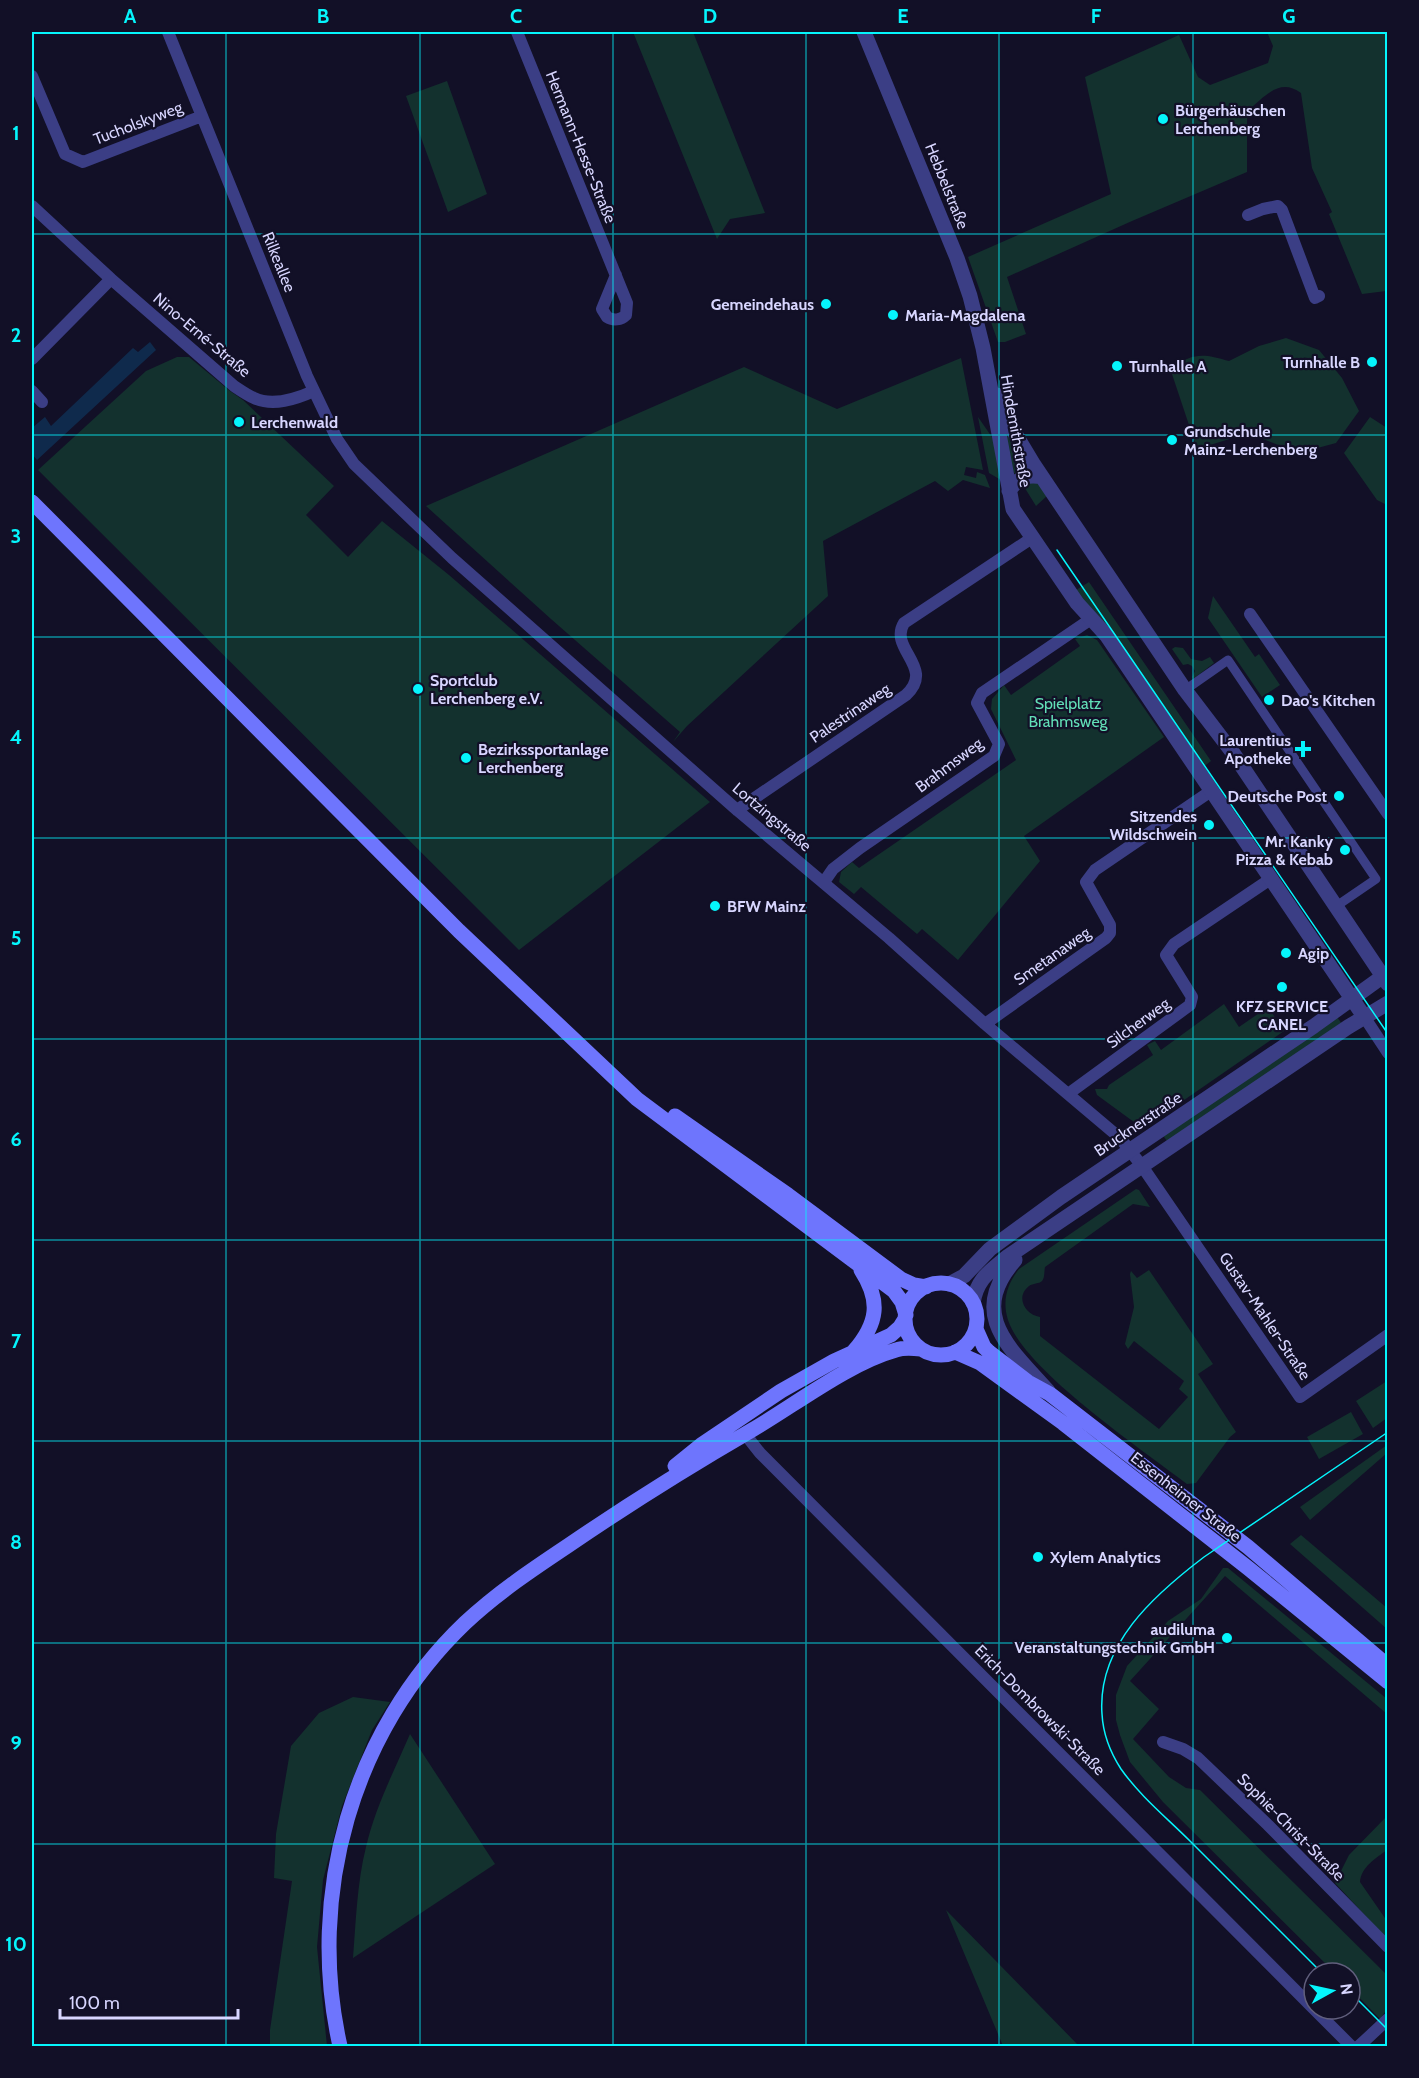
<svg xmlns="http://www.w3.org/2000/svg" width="1419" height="2078" viewBox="0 0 1419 2078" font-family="Cabin,sans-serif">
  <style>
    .green { fill: #13312e }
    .water { fill: #0f2a4c }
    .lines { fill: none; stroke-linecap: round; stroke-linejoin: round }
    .pedestrian { stroke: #3b3e85; stroke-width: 9 }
    .minor { stroke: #3b3e85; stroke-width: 12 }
    .tertiary { stroke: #3b3e85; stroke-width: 15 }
    .secondary { stroke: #6e75fd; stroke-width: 15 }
    .tram { stroke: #05f5fc; stroke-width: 1.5 }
    .grid { fill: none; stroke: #05f5fc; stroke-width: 1.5; stroke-opacity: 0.55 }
    .poi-dot { fill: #05f5fc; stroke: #121027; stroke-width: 2 }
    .labels { text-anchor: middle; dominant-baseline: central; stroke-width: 4.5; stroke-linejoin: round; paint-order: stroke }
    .poi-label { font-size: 16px; font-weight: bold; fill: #d8d6ff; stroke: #121027; text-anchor: start }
    .street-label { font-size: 16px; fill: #d8d6ff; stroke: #121027 }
    .park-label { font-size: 16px; fill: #62dfb7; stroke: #121027 }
    .neatline { fill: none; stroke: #05f5fc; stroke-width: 2 }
    .grid-label { font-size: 20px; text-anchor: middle; font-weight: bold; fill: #05f5fc }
  </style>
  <rect width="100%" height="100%" fill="#121027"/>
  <!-- green -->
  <path class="green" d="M633 32H693L765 213 730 219 717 239Z
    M1267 32H1387V40L1386 41 1388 44 1387 293 1386 291 1362 294 1329 214 1332 212 1312 168 1301 93C1279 77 1265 97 1247 111V172L1132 221 1007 277 1026 334 1005 342H998L968 257 1111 194 1085 77 1179 35 1198 77 1210 85 1268 63 1273 46Z
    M447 81 487 194 448 212 406 96Z
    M1286 338 1319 350 1342 378 1359 411 1336 443 1299 453 1263 439 1236 437 1197 449 1170 368C1194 353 1202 353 1229 361L1259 346Z
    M177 357H189L230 391 243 400 334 486 306 515 348 557 382 521 449 575 710 802 519 950 38 470 146 371Z
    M961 358 983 470 966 467 964 475 976 478 977 472 985 475 990 488 963 480 948 491 935 481 823 541 828 596 687 726 673 742 680 732 551 619 426 506 744 367 837 409Z
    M978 417 994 440 1001 480 989 473Z
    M1370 417 1387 428V505L1377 500 1344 453Z
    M1003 424 1029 468 1015 474 1010 466Z
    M1028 483H1038L1048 495 1036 506 1023 485Z
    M1089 582 1211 761 1202 768 1076 590Z
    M1213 596 1255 657 1259 654 1280 685 1262 697 1208 618Z
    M1087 635 1097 640 1164 737 1024 836 1040 861 958 960 922 929 917 934 861 887 854 894 839 882 841 872 852 862 859 868 1016 760 991 709 992 699 1004 685 1011 695 1080 646 1075 639Z
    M1175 647 1183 648 1191 659 1202 661 1210 657 1214 663 1193 679 1192 677 1195 671 1192 666 1188 664 1183 665 1172 649Z
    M1224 1004 1239 1027 1268 1007 1284 1031 1148 1125H1138L1097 1095 1095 1089H1107L1109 1085 1153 1055 1147 1045 1155 1041 1161 1050Z
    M1337 1017 1342 1024 1169 1144 1162 1134Z
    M1136 1189 1139 1190 1150 1207 1133 1204 1045 1267C1044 1271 1045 1278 1042 1281 1039 1284 1033 1283 1029 1286 1015 1297 1025 1315 1040 1317V1336L1159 1429 1188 1397 1179 1389 1184 1381 1134 1341 1128 1349 1125 1344 1134 1307 1130 1274 1131 1271 1137 1278 1149 1270 1213 1364 1198 1374 1236 1432 1230 1437 1196 1483 1187 1484C1143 1450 1024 1370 1008 1320 1002 1301 1007 1284 1019 1269Z
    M1387 1381V1418L1373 1428 1356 1401Z
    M1351 1412 1363 1434 1319 1459 1307 1437Z
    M1387 1445V1453L1310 1520 1300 1507Z
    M1301 1535 1387 1608V1629L1290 1544Z
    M1223 1568H1228L1387 1699V1714L1225 1576 1130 1681 1159 1709 1133 1739 1169 1777 1186 1788 1200 1790 1387 1975V2009L1380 2019 1350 1988V1973H1335L1163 1802 1130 1762 1120 1735 1116 1720V1695L1127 1666 1168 1621 1201 1599Z
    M353 1697 390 1702 372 1730 342 1806 323 1880 317 1947 327 2046H270V2030L292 1881 274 1878 276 1834 291 1746 319 1713Z
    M410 1734 495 1864 353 1958C356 1921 357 1883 366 1847 375 1808 394 1771 410 1734Z
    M1387 1816V1850C1376 1858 1361 1867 1360 1882L1387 1921V1939L1335 1883 1349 1855Z
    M946 1910 1079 2046H1003Z"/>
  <!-- water -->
  <path class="water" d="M150 342 156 350 37 460 32 454V428L45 417 51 426 133 348 138 352Z"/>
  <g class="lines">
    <!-- pedestrian -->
    <path class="pedestrian" d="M1185 690 1228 660 1376 879 1335 907"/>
    <!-- minor -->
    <path class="minor" d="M168 32 307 376 337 439 354 464 452 558 737 810 889 938 985 1024 1120 1138 1142 1166 1300 1397 1388 1335
      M517 32 627 303 626 315C621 320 613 321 607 317L602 309 616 275
      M32 76 65 154 83 162 202 116
      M32 206 111 279 234 386C240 390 247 395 254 398 273 407 296 399 314 391
      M1248 215 1263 209 1278 206 1282 210 1315 298 1319 296
      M32 359 111 279
      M32 391 42 402
      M1250 614 1388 814
      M737 810 906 695C936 667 888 649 904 623L1032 538
      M824 882 833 869 860 848 994 756 999 744 977 703 982 693 1091 619
      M1365 1018 1388 1053
      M985 1024 1106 938 1110 933V925L1086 882 1095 870 1211 791
      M1068 1094 1190 1005 1192 997 1166 955 1174 944 1272 878
      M745 1434 760 1453 1314 2009
      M1163 1742 1183 1749 1198 1758 1268 1825 1388 1947
      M1314 2009 1351 2046
      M1359 2046 1388 2019"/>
    <!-- tertiary -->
    <path class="tertiary" d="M864 32 957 258 970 296 983 348 1013 509 1077 603 1107 636 1365 1018
      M997 395 1010 425 1034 465 1185 690 1233 753 1388 984
      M1009 491C1018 478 1026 474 1042 477
      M1015 1260C967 1315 1010 1348 1048 1391
      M949 1284 964 1276 990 1249 1061 1197 1314 1026 1382 977
      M973 1303C977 1279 989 1272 1007 1257L1348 1027 1388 1003"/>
    <!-- secondary -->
    <path class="secondary" d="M32 502 459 931 637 1099 894 1291 902 1302 906 1315
      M675 1116 788 1195 901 1279 914 1285 926 1287
      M905 1319a36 36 0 1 1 72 0a36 36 0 1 1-72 0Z
      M976 1329 984 1347 989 1352 1028 1382 1050 1394 1248 1547 1388 1666
      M854 1351C878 1323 881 1301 861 1270
      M955 1352 980 1363 1063 1423 1248 1568 1388 1682
      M675 1466 701 1445 781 1391 834 1361 891 1335 900 1327 905 1319
      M340 2046C306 1895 352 1731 465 1623 497 1593 533 1569 569 1545 629 1504 690 1466 752 1430 795 1405 849 1363 896 1350 904 1347 913 1348 921 1349"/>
    <!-- tram -->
    <path class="tram" d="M1057 550 1388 1034
      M1322 1973C1278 1929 1234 1885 1190 1841 1167 1818 1140 1796 1121 1769 1110 1752 1103 1733 1102 1714 1097 1645 1154 1595 1204 1557L1388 1432
      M1350 1992 1388 2030"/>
  </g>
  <!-- grid -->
  <path class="grid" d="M226 32V2046M420 32V2046M613 32V2046M806 32V2046M999 32V2046M1193 32V2046M32 234H1388M32 435H1388M32 637H1388M32 838H1388M32 1039H1388M32 1240H1388M32 1441H1388M32 1643H1388M32 1844H1388"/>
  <!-- markers -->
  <g class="poi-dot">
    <circle cx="1163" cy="119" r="6"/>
    <circle cx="826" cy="304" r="6"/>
    <circle cx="893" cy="315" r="6"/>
    <circle cx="1372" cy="362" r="6"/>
    <circle cx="1117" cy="366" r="6"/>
    <circle cx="239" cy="422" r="6"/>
    <circle cx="1172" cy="440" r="6"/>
    <circle cx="418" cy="689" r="6"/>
    <circle cx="1269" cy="700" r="6"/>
    <path d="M1300 740h6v6h6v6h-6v6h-6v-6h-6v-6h6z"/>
    <circle cx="466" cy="758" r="6"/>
    <circle cx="1339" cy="796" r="6"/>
    <circle cx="1209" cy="825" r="6"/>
    <circle cx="1345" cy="850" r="6"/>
    <circle cx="715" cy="906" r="6"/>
    <circle cx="1286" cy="953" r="6"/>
    <circle cx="1282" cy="987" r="6"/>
    <circle cx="1038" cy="1557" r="6"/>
    <circle cx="1227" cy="1638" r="6"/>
  </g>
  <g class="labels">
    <!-- poi labels -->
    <g class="poi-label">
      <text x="1175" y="110">Bürgerhäuschen<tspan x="1175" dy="18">Lerchenberg</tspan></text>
      <text x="814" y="304" text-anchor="end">Gemeindehaus</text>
      <text x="905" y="315">Maria-Magdalena</text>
      <text x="1360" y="362" text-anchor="end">Turnhalle B</text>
      <text x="1129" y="366">Turnhalle A</text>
      <text x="251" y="422">Lerchenwald</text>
      <text x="1184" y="431">Grundschule<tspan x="1184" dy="18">Mainz-Lerchenberg</tspan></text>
      <text x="430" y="680">Sportclub<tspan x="430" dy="18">Lerchenberg e.V.</tspan></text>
      <text x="1281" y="700">Dao's Kitchen</text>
      <text x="1291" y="740" text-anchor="end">Laurentius<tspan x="1291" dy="18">Apotheke</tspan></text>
      <text x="478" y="749">Bezirkssportanlage<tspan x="478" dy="18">Lerchenberg</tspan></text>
      <text x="1327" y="796" text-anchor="end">Deutsche Post</text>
      <text x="1197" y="816" text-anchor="end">Sitzendes<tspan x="1197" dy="18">Wildschwein</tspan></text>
      <text x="1333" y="841" text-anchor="end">Mr. Kanky<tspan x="1333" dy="18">Pizza &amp; Kebab</tspan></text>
      <text x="727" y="906">BFW Mainz</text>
      <text x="1298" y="953">Agip</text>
      <text x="1282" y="1006" text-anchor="middle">KFZ SERVICE<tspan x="1282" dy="18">CANEL</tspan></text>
      <text x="1050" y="1557">Xylem Analytics</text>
      <text x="1215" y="1629" text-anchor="end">audiluma<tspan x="1215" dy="18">Veranstaltungstechnik GmbH</tspan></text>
    </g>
    <!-- street labels -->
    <g class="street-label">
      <text transform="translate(138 123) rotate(-21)">Tucholskyweg</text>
      <text transform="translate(581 147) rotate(68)">Hermann-Hesse-Straße</text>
      <text transform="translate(947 186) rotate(68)">Hebbelstraße</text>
      <text transform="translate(279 262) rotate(68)">Rilkeallee</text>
      <text transform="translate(202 335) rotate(40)">Nino-Erné-Straße</text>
      <text transform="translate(1016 431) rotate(80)">Hindemithstraße</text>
      <text transform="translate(850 713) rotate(-34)">Palestrinaweg</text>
      <text transform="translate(949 765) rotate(-37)">Brahmsweg</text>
      <text transform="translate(772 817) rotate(40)">Lortzingstraße</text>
      <text transform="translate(1052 956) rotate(-35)">Smetanaweg</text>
      <text transform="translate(1138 1023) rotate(-36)">Silcherweg</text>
      <text transform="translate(1138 1124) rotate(-34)">Brucknerstraße</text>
      <text transform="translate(1265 1316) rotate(56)">Gustav-Mahler-Straße</text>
      <text transform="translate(1186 1497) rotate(38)">Essenheimer Straße</text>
      <text transform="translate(1040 1710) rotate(45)">Erich-Dombrowski-Straße</text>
      <text transform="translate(1291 1827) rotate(45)">Sophie-Christ-Straße</text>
    </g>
    <!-- park labels -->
    <g class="park-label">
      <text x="1068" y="703">Spielplatz<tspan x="1068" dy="18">Brahmsweg</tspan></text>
    </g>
  </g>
  <!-- border -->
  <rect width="1419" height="2078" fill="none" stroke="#121027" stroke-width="66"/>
  <!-- north arrow -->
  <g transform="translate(1332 1991) rotate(82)"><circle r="28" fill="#121027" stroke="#615f7d" stroke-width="1.5"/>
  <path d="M0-4.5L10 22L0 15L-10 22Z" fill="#05f5fc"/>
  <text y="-9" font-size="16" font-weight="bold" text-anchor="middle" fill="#d8d6ff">N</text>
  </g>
  <!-- scale -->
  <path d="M60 2009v9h178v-9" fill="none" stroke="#d8d6ff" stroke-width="3"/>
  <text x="69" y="2009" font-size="18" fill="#d8d6ff" stroke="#121027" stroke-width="4.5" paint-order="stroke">100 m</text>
  <rect x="33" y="33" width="1353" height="2012" class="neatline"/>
  <g class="grid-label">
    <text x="130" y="23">A</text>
    <text x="323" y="23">B</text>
    <text x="516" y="23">C</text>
    <text x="710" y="23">D</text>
    <text x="903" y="23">E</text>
    <text x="1096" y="23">F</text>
    <text x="1289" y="23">G</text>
    <text x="16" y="140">1</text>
    <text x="16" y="342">2</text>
    <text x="16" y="543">3</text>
    <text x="16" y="744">4</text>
    <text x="16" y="945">5</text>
    <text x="16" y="1146">6</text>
    <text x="16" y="1348">7</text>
    <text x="16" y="1549">8</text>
    <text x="16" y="1750">9</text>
    <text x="16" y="1951">10</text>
  </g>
</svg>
